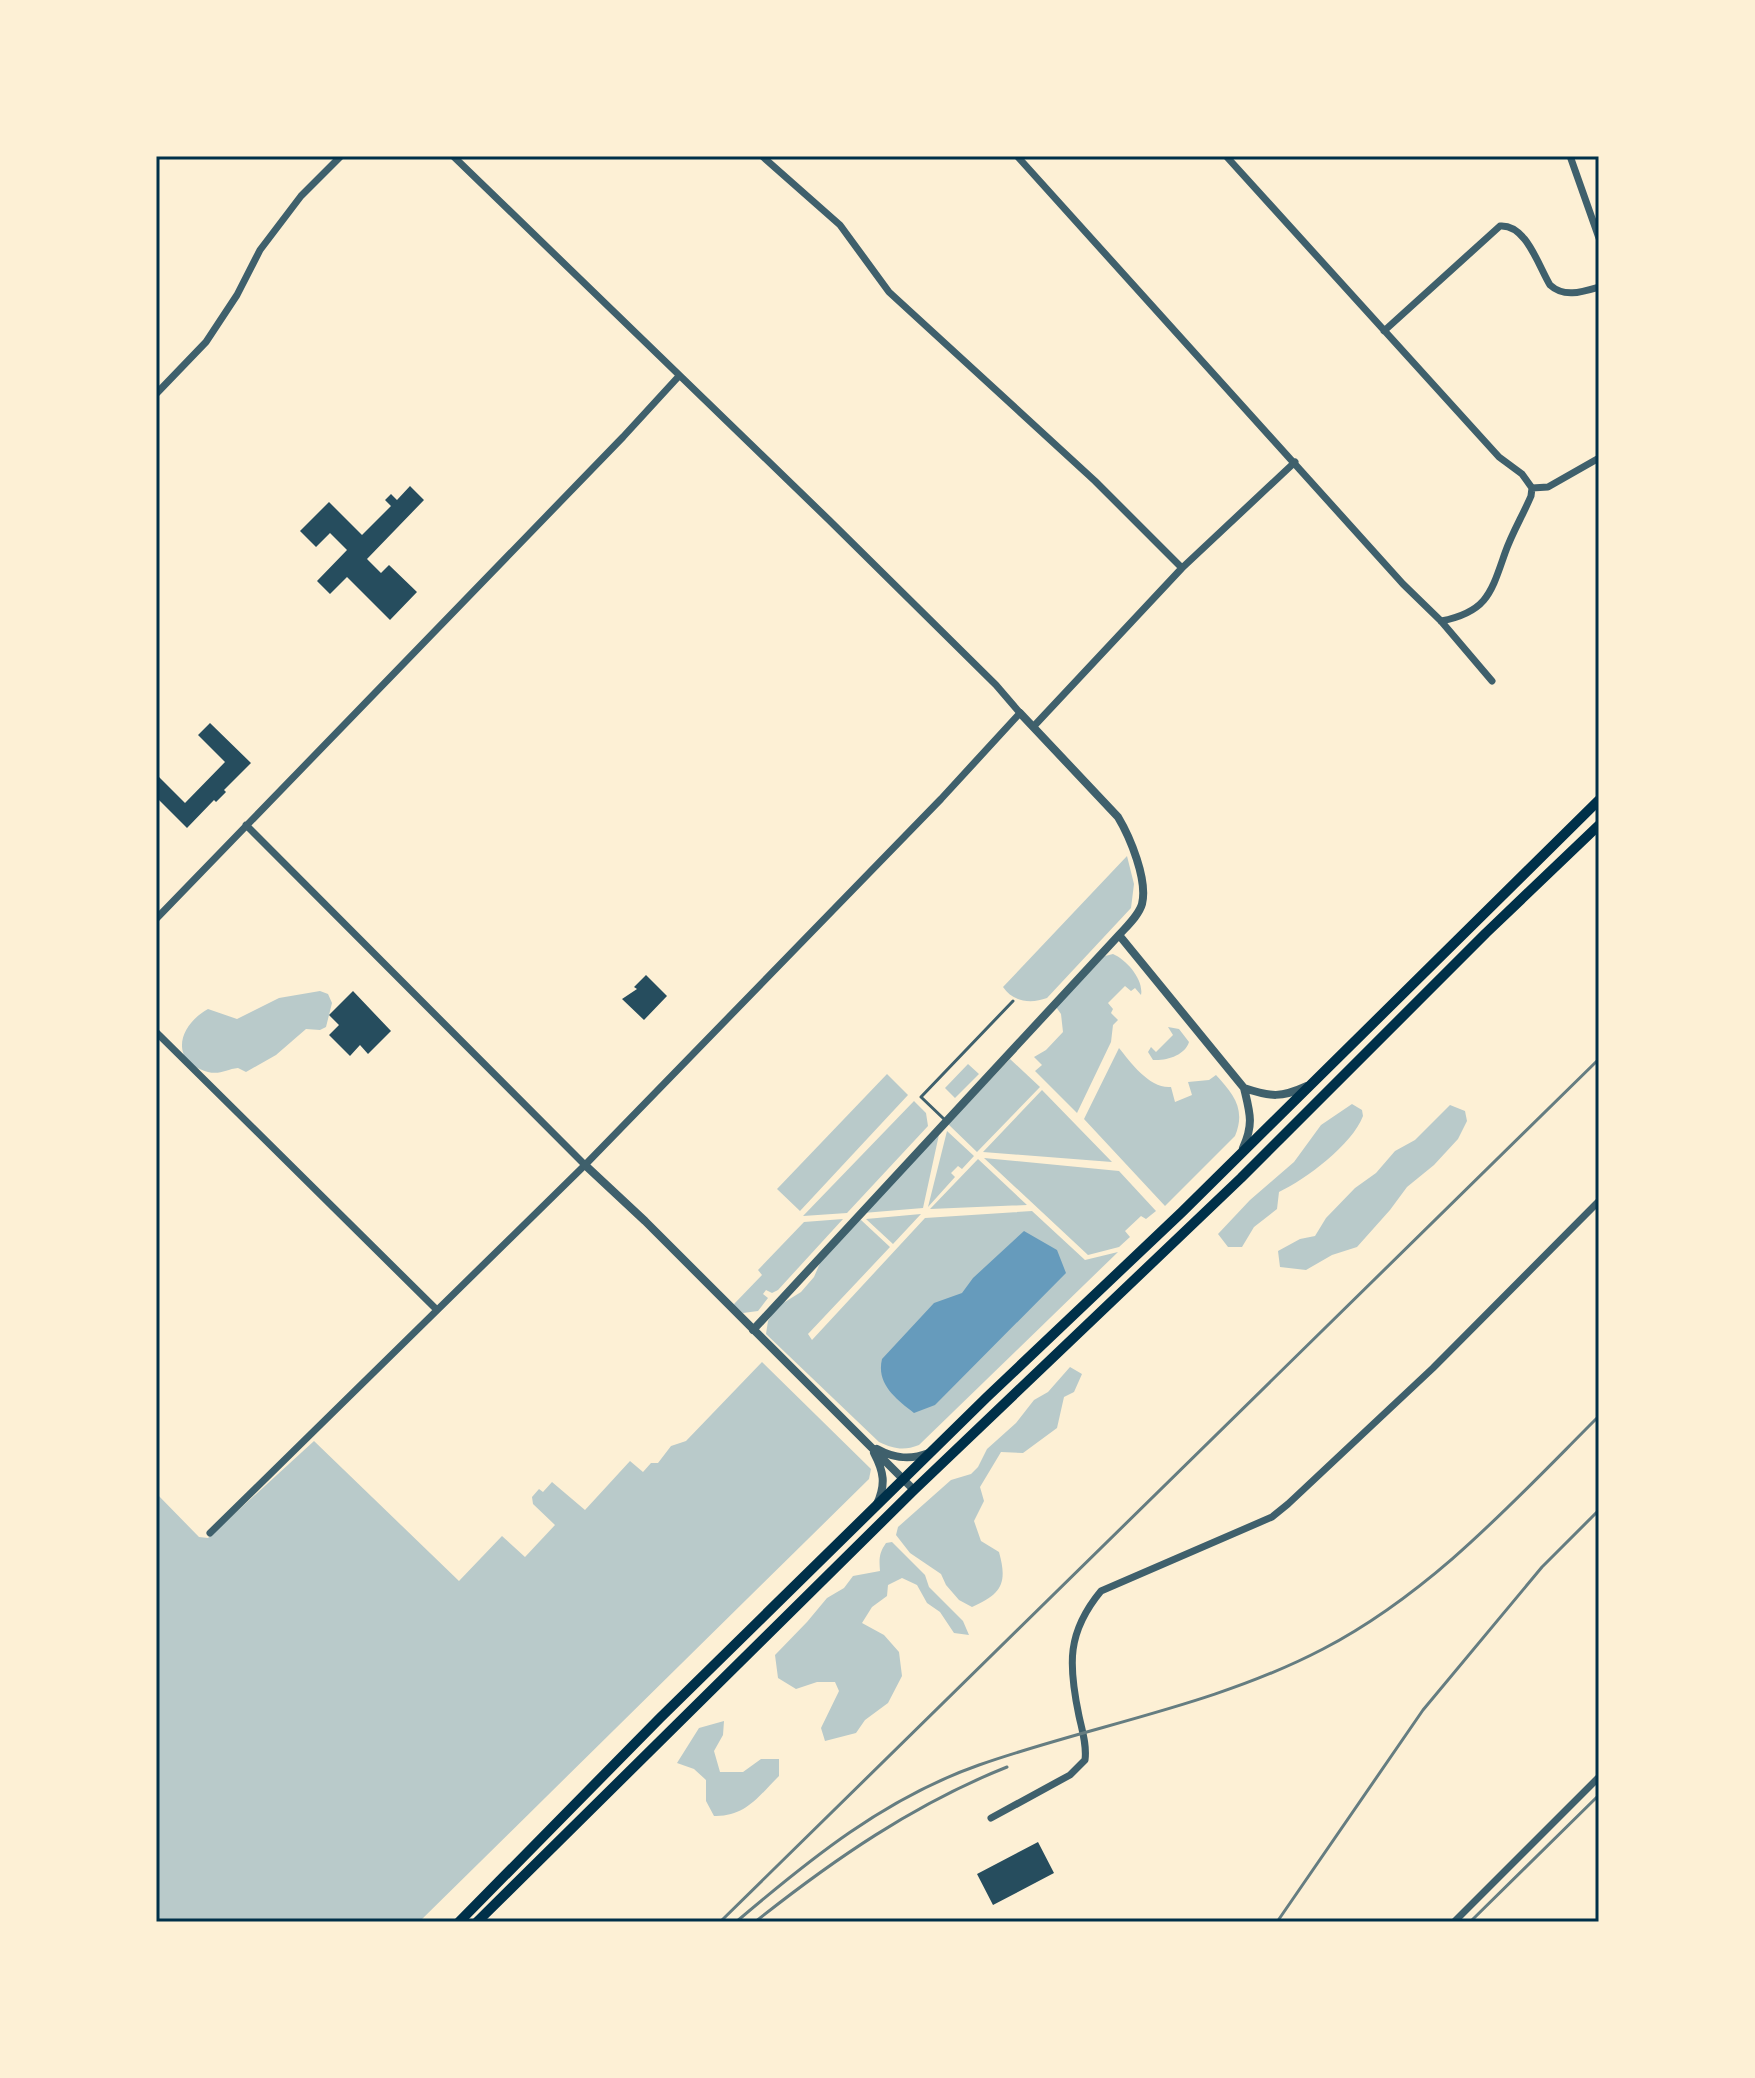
<svg xmlns="http://www.w3.org/2000/svg" width="1755" height="2078" viewBox="0 0 1755 2078" font-family="'DM Sans',sans-serif">
  <style>
    .green { fill: #b9caca }
    .water { fill: #669bbc }
    .building { fill: #264d5e }
    .lines { fill: none; stroke-linecap: round; stroke-linejoin: round }
    .service { stroke: #3f606c; stroke-width: 3 }
    .minor { stroke: #3f606c; stroke-width: 7 }
    .tertiary { stroke: #3f606c; stroke-width: 8 }
    .primary { stroke: #003049; stroke-width: 10 }
    .rail { stroke: #657d81; stroke-width: 3 }
    .neatline { fill: none; stroke: #003049; stroke-width: 3 }
  </style>
  <rect width="100%" height="100%" fill="#fdf0d5"/>
  <!-- green -->
  <path class="green" d="M1127 856 1134 884 1131 908 1047 998C1031 1004 1013 1002 1003 987Z
    M1113 954C1127 960 1144 980 1141 995L1135 988 1131 991 1125 986 1108 1003 1113 1009 1111 1013 1118 1020 1113 1025 1111 1042 1077 1113 1035 1071 1042 1065 1034 1057 1046 1050 1063 1032 1061 1014 1056 1007 1105 956Z
    M320 991 328 994 332 1003 326 1027 320 1030 306 1029 276 1055 246 1072 238 1068C227 1069 220 1075 208 1072 168 1061 179 1025 208 1009L237 1019 279 998Z
    M1168 1027 1179 1029 1189 1042C1185 1055 1167 1061 1153 1060L1148 1052 1151 1047 1156 1052 1173 1035Z
    M1119 1048C1131 1063 1150 1089 1171 1087L1175 1102 1192 1095 1188 1082 1209 1080 1216 1075C1234 1095 1246 1109 1235 1136L1165 1206 1084 1119Z
    M1010 1059 1040 1087 977 1152 948 1124Z
    M968 1064 979 1074 955 1098 945 1088Z
    M887 1074 908 1095 800 1211 777 1189Z
    M1042 1090 1112 1162 983 1152Z
    M914 1101 926 1113 928 1126 847 1213 803 1216Z
    M1352 1104 1362 1110 1363 1116C1352 1145 1306 1179 1279 1192L1277 1209 1254 1227 1242 1247H1228L1218 1234 1250 1200 1294 1162 1321 1125Z
    M1450 1105 1465 1111 1467 1121 1458 1139 1434 1165 1407 1187 1390 1210 1357 1247 1332 1255 1306 1270 1280 1267 1278 1251 1300 1239 1315 1236 1326 1218 1355 1188 1376 1173 1395 1151 1415 1140Z
    M940 1130 923 1208 863 1213Z
    M947 1131 974 1156 962 1169 958 1166 951 1173 955 1177 928 1207Z
    M984 1158 1119 1171 1156 1211 1146 1219 1141 1216 1125 1231 1130 1237 1119 1247 1088 1255Z
    M978 1159 1027 1205 930 1209Z
    M1032 1211 1085 1260 1118 1252 919 1445C904 1451 894 1449 879 1442L766 1334 768 1321 773 1313 780 1305 801 1292 814 1277 820 1263 857 1221 861 1220 890 1247 808 1334 812 1340 925 1218Z
    M921 1214 893 1244 866 1219Z
    M843 1219 778 1290 772 1293 766 1290 763 1294 768 1298 758 1311 743 1313 735 1307 734 1304 762 1275 758 1270 804 1222Z
    M762 1362 871 1469 869 1479 419 1922H156V1493L199 1537 208 1538 314 1441 459 1581 502 1536 525 1557 555 1525 533 1504 532 1497 539 1489 543 1492 552 1482 585 1510 630 1461 643 1472 651 1463H658L671 1446 686 1441Z
    M1070 1367 1082 1374 1074 1392 1064 1397 1057 1428 1023 1453 1001 1452 980 1487 984 1501 974 1521 981 1541 999 1552C1008 1584 1001 1594 972 1607L959 1600 946 1585 941 1574 910 1553 896 1535 898 1527 951 1480 971 1474 978 1467 987 1449 1016 1423 1034 1400 1048 1392Z
    M892 1542 925 1575 929 1587 963 1621 969 1635 954 1633 940 1612 927 1603 917 1585 902 1578 888 1585 887 1596 872 1607 862 1623 884 1635 899 1652 902 1676 888 1703 865 1720 856 1733 825 1741 821 1728 839 1691 835 1682H817L796 1689 778 1678 775 1655 807 1622 827 1598 844 1588 853 1576 880 1571C879 1559 879 1553 886 1543Z
    M724 1721 723 1735 714 1751 720 1772H743L761 1759H779V1776C758 1797 745 1817 714 1816L706 1801V1780L694 1769 677 1763 699 1728Z"/>
  <!-- water -->
  <path class="water" d="M1024 1231 1057 1250 1066 1273 935 1405 914 1413C896 1399 876 1384 882 1359L934 1303 962 1293 973 1278Z"/>
  <!-- building -->
  <path class="building" d="M410 486 424 500 367 559 381 573 389 565 417 592 390 620 347 577 330 594 317 581 347 550 330 533 316 547 300 531 329 502 362 535 391 506 385 500 391 494 397 500Z
    M210 723 251 763 224 790 226 792 216 802 214 800 187 828 156 797V780L159 777 185 803 225 762 198 735Z
    M646 975 667 996 644 1020 622 999 637 989 634 987Z
    M353 991 391 1031 368 1054 360 1045 350 1056 329 1035 339 1025 329 1015Z
    M1038 1842 1054 1873 993 1905 977 1874Z"/>
  <g class="lines">
    <!-- service -->
    <path class="service" d="M944 1119 921 1097 1013 1001"/>
    <!-- minor -->
    <path class="minor" d="M762 156 840 225 889 292 1095 481 1182 568
      M1017 156 1403 584 1441 621 1492 681
      M1226 156 1499 457 1522 474 1532 488
      M1570 156 1599 238
      M1384 331 1500 226C1526 224 1538 265 1550 285 1564 298 1582 292 1599 287
      M156 394 206 342 237 295 260 250 301 196 341 156
      M1532 488 1548 487 1599 458
      M1441 621C1487 612 1491 593 1505 553 1512 533 1523 515 1531 496L1532 488
      M1034 726 1182 568 1295 462
      M246 825 585 1165
      M156 919 623 437 679 376
      M156 1032 436 1309
      M210 1533 585 1165 941 799 1020 713 996 685 829 520 453 156
      M991 1818 1070 1775 1085 1760C1087 1745 1082 1730 1079 1716 1068 1664 1067 1632 1101 1591L1272 1517 1288 1504 1433 1368 1599 1201
      M1454 1922 1599 1777"/>
    <!-- tertiary -->
    <path class="tertiary" d="M1119 935 1244 1088C1250 1113 1254 1124 1243 1148
      M1244 1088C1271 1097 1281 1098 1307 1086
      M585 1165 645 1221 914 1490
      M753 1330 1119 935C1127 926 1139 915 1142 904 1148 880 1130 837 1118 817L1020 713
      M877 1449C895 1459 911 1460 929 1453
      M874 1453C884 1472 886 1484 877 1504"/>
    <!-- primary -->
    <path class="primary" d="M459 1922 660 1718 987 1397 1182 1212 1599 800
      M477 1922 914 1490 1241 1178 1486 933 1599 825"/>
    <!-- rail -->
    <path class="rail" d="M720 1922 1599 1059
      M736 1922C810 1859 885 1798 979 1765 1093 1725 1214 1706 1323 1649 1432 1592 1513 1502 1599 1416
      M755 1922C833 1860 914 1804 1007 1767
      M1277 1922 1423 1710 1542 1567 1599 1510
      M1470 1922 1599 1795"/>
  </g>
  <!-- border -->
  <rect width="1755" height="2078" fill="none" stroke="#fdf0d5" stroke-width="316"/>
  <rect x="158" y="158" width="1439" height="1762" class="neatline"/>
</svg>
